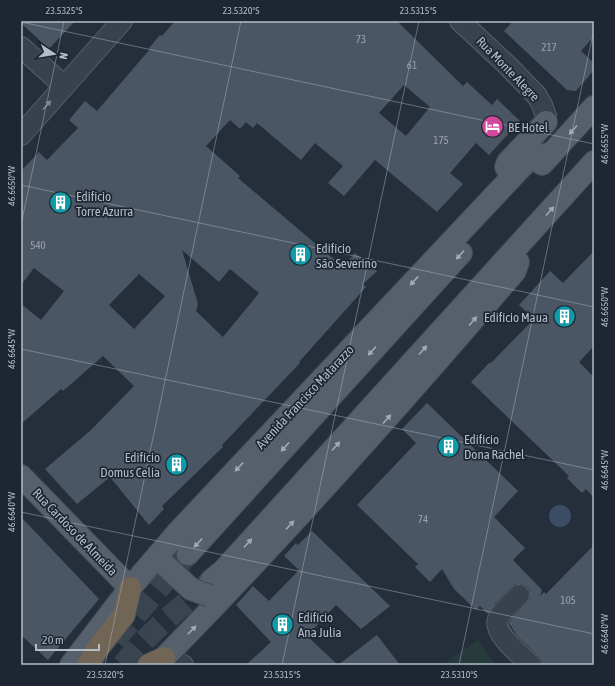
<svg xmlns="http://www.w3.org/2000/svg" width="615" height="686" viewBox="0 0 615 686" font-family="'Asap Condensed',sans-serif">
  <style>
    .green { fill: #273b3d }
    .water { fill: #3b4d64 }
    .building { fill: #4b5664; fill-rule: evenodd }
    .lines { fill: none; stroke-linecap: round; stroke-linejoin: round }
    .major-tunnel { stroke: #3a4451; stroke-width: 22; stroke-dasharray: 22 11; stroke-linecap: butt }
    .minor-casing { stroke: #565f6a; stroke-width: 22 }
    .major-casing { stroke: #414a55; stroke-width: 24 }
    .highway-casing { stroke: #434c57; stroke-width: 24 }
    .minor { stroke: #38414c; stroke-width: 20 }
    .major { stroke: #56606c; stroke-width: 22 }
    .highway { stroke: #716656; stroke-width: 22 }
    .major-bridge-casing { stroke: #414a55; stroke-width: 24; stroke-linecap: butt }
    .major-bridge { stroke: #56606c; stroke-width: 22 }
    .oneway { fill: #7c8590 }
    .oneway2 { fill: #a1aab5 }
    .ticks { fill: none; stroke: #b4bcc7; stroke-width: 1; stroke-opacity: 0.45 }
    .labels { text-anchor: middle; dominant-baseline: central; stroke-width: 3.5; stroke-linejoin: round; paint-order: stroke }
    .number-label { font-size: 11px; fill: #9aa2ae }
    .street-label { font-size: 13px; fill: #b4bcc7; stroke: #1d2631 }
    .poi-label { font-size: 13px; fill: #b4bcc7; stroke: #1d2631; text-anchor: start }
    .neatline { fill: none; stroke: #b4bcc7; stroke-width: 1.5 }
    .ticks-label { font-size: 10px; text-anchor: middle; fill: #b4bcc7 }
  </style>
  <rect width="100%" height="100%" fill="#252f3c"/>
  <!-- green -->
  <path class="green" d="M478 640 495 665H443Z"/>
  <!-- water -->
  <path class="water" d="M549 516a11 11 0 1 1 22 0a11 11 0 1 1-22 0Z"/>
  <!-- building -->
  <path class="building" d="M21 21H75L49 49 21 23Z
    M175 21H397L463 86 467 82 492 105 497 99 520 121 489 155 476 143 450 173 463 184 437 212 375 160 344 196 328 183 343 166 315 143 301 160 257 123 253 128 246 122 240 129 230 120 206 146 240 176 238 178 343 267 355 253 377 271 363 284 366 287 299 362 300 363 222 445 223 447 162 506 164 509 149 525 110 477 77 504 45 469 91 430 134 386 103 356 63 391 61 389 21 424V304L41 320 64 291 34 268 21 285V171L39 152 47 160 78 128 69 120 85 101 97 111 150 49 149 48 160 35 162 36ZM404 85 430 107 406 136 379 113ZM182 250 219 282 230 269 259 293 223 337 196 311 198 304ZM139 274 165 296 134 329 109 305Z
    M513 21H594V36L581 51 594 63V70L576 91 567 90 504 31Z
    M594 251V346L579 362 594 377V498L586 489 582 493 567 478 569 476 471 382 490 362 491 363 534 319 519 305 550 271 563 283Z
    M427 403 518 491 494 517 525 548 513 560 542 590 540 596 544 592 546 594 594 545V665H542V661L539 657 517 636 509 623 513 617 527 603 530 598V591L526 586 521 584H515L511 587 496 602 488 614 480 606 476 610 454 589 442 569 430 582 415 567 418 564 357 505 416 443 402 429Z
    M21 517 99 599 48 660 21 635Z
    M312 531 390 606 361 629 336 605 307 636 338 665H246L271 642 236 605 253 586 269 601 299 570 284 556 296 543 298 545Z
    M377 635 400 665H338Z"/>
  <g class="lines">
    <!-- major-tunnel -->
    <path class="major-tunnel" d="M115 640 188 554
      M123 665C148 633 181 607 211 581"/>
    <defs>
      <path id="minor" d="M460 21 507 65 537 96 542 105 546 116V122
        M21 47 64 86
        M21 135 122 21
        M519 595C513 602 502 610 498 619 492 633 522 656 531 665
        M164 658 173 660 183 665"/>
      <path id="major" d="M542 164 594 107
        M506 167 508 162 546 122
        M21 476 130 588
        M188 554 461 253
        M211 581 223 571 594 162
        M71 665 130 588 178 532 529 159 552 153
        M160 665 164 658C286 534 402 403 515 271L518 262"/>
      <path id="highway" d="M88 665 98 648 124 615 130 588
        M149 665 164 658"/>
    </defs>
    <!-- minor casing -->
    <use href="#minor" class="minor-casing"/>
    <!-- major casing -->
    <use href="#major" class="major-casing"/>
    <!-- highway casing -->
    <use href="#highway" class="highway-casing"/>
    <!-- minor -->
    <use href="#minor" class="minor"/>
    <!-- major -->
    <use href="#major" class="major"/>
    <!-- highway -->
    <use href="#highway" class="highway"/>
    <defs>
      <path id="major-bridge" d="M164 564 191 589 210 596"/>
    </defs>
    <!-- major-bridge casing -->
    <use href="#major-bridge" class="major-bridge-casing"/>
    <!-- major-bridge -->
    <use href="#major-bridge" class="major-bridge"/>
  </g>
  <!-- one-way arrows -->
  <defs><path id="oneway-solid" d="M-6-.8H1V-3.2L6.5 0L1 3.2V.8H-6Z"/></defs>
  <use class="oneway" href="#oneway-solid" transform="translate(47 105) rotate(-48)"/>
  <g class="oneway2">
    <use href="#oneway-solid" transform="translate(573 130) rotate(132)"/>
    <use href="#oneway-solid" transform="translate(550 211) rotate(-48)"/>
    <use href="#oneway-solid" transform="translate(460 255) rotate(132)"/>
    <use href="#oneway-solid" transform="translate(414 281) rotate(133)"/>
    <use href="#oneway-solid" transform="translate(473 321) rotate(-50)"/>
    <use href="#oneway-solid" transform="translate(423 350) rotate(-48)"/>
    <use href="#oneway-solid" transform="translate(372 351) rotate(132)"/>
    <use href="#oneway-solid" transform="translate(387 419) rotate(-48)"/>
    <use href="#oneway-solid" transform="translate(336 446) rotate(-48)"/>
    <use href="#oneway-solid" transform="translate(285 447) rotate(132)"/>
    <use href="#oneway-solid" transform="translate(239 467) rotate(133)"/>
    <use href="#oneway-solid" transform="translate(290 525) rotate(-48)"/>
    <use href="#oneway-solid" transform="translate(198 543) rotate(133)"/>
    <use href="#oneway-solid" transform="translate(248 543) rotate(-48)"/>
    <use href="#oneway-solid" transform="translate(192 630) rotate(-46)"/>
  </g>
  <!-- ticks -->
  <path class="ticks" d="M21 22 594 144M21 185 594 307M21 225 64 21M21 349 594 470M21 512 594 634M105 665 241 21M282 665 419 21M459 665 594 29"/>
  <!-- icons -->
  <defs>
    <symbol id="hotel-disc" viewBox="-11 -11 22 22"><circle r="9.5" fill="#d1479c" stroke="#1d2631"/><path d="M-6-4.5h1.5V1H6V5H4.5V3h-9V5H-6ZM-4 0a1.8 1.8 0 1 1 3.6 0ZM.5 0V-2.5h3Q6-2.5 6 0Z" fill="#fff"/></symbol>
    <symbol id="building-disc" viewBox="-11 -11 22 22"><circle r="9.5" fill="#0f9aa8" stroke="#1d2631"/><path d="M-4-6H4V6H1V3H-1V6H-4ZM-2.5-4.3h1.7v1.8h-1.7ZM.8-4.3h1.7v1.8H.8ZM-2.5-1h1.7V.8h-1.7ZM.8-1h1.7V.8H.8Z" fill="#fff"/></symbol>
  </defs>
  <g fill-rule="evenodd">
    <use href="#hotel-disc" x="480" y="114" width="25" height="25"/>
    <use href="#building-disc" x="48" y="190" width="25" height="25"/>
    <use href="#building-disc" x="288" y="242" width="25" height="25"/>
    <use href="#building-disc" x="552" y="304" width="25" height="25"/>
    <use href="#building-disc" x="436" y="434" width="25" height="25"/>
    <use href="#building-disc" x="164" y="452" width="25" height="25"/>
    <use href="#building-disc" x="270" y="612" width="25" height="25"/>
  </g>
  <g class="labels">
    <!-- number labels -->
    <g class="number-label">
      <text x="361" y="39">73</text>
      <text x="549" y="47">217</text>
      <text x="412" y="65">61</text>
      <text x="441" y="140">175</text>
      <text x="38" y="245">540</text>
      <text x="423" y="519">74</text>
      <text x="568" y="600">105</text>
    </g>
    <!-- street labels -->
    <g class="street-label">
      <text transform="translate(508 69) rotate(46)">Rua Monte Alegre</text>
      <text transform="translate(305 397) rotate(-47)">Avenida Francisco Matarazzo</text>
      <text transform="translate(75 532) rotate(46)">Rua Cardoso de Almeida</text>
    </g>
    <!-- poi labels -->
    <g class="poi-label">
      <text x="508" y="127">BE Hotel</text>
      <text x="76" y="196">Edifício<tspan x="76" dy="15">Torre Azurra</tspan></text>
      <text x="316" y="248">Edifício<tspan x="316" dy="15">São Severino</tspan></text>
      <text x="548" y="317" text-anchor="end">Edifício Maua</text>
      <text x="464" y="439">Edifício<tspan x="464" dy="15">Dona Rachel</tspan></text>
      <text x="160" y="457" text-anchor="end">Edifício<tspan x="160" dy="15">Domus Celia</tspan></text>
      <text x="298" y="617">Edifício<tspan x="298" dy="15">Ana Julia</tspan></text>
    </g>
  </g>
  <!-- border -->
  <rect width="615" height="686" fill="none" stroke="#1d2631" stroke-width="44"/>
  <!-- north arrow -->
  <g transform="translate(54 54) rotate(102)" stroke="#1d2631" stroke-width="3" paint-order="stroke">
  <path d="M0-3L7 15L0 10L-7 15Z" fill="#b4bcc7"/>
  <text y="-6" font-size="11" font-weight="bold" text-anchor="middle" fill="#b4bcc7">N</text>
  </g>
  <!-- scale -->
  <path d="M36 644v6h63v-6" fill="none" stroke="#b4bcc7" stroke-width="2"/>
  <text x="42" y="644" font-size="12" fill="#b4bcc7" stroke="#1d2631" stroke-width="3" paint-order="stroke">20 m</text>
  <rect x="22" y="22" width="571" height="642" class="neatline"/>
  <g class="ticks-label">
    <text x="64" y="14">23.5325°S</text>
    <text x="241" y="14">23.5320°S</text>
    <text x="418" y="14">23.5315°S</text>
    <text transform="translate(604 144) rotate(-90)" y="4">46.6655°W</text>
    <text transform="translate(11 186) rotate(-90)" y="4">46.6650°W</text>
    <text transform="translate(604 307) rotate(-90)" y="4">46.6650°W</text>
    <text transform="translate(11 349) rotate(-90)" y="4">46.6645°W</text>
    <text transform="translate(604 470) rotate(-90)" y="4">46.6645°W</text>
    <text transform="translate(11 512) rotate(-90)" y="4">46.6640°W</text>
    <text transform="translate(604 634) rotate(-90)" y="4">46.6640°W</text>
    <text x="105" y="678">23.5320°S</text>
    <text x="282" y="678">23.5315°S</text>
    <text x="459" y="678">23.5310°S</text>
  </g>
</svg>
